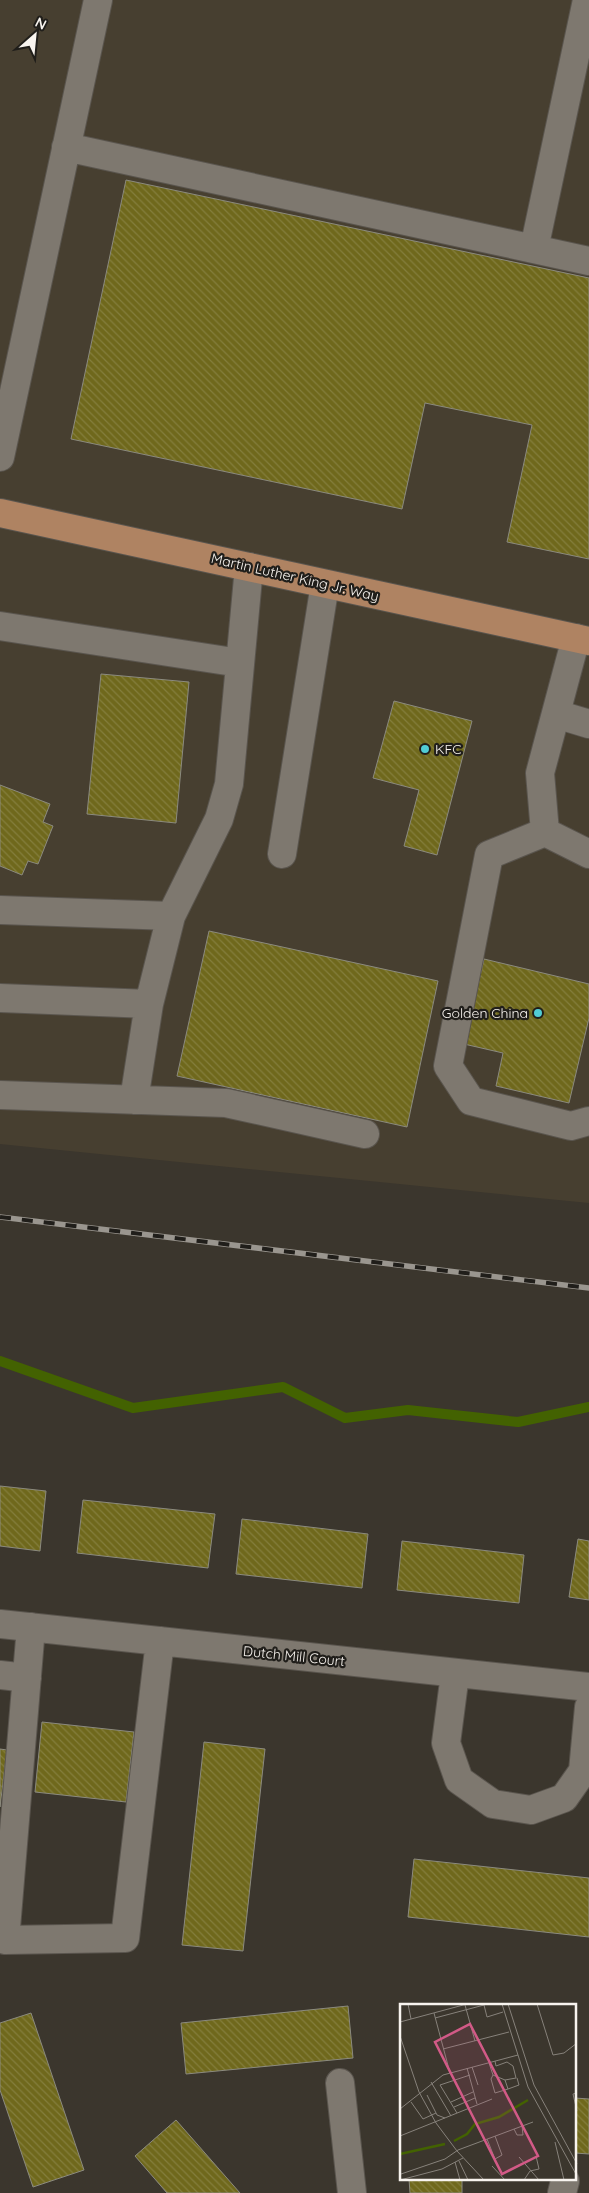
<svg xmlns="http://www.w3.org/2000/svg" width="589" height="2193" viewBox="0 0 589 2193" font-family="Quicksand,sans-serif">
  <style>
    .built { fill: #473f30 }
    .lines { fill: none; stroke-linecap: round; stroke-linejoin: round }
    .stream { stroke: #436201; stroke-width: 10 }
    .building { fill: url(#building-back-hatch); stroke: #8b8a7f }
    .minor-casing { stroke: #5a554e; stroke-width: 30 }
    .major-casing { stroke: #5a554e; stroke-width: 30 }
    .minor { stroke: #7e786f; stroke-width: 28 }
    .major { stroke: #af8362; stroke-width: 28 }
    .rail-casing { stroke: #9a968f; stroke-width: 5.5 }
    .rail { stroke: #201e1a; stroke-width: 4; stroke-dasharray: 11; stroke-linecap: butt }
    .poi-dot { fill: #51ccd4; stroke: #201e1a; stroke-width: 2 }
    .labels { text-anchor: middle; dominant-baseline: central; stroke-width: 4.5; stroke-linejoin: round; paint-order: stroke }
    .street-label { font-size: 14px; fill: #f8f4ef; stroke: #201e1a }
    .poi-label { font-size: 14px; fill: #f8f4ef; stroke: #201e1a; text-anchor: start }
    .inset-river { fill: none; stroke: #436201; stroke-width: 2.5 }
    .inset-road { fill: none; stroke: #87827b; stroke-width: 1 }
    .view { fill: #d25a87; fill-opacity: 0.15; stroke: #d25a87; stroke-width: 2.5 }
    .inset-edge { fill: none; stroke: #f8f4ef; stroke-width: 2.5 }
  </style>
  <defs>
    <pattern id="building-back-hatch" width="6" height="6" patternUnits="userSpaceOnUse" patternTransform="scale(1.25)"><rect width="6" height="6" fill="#6f681c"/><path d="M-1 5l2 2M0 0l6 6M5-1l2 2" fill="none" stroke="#847e3d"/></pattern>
  </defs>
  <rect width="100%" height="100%" fill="#3b362d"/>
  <!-- built -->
  <path class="built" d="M0 0H589V1203L0 1144Z"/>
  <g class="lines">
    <!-- stream -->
    <path class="stream" d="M0 1361 133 1408 283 1387 345 1418 408 1410 518 1422 589 1407"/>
  </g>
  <!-- building -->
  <path class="building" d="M126 180 589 278V559L507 542 532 425 425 403 402 509 71 439Z
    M101 674 189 682 176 823 87 814Z
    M394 701 472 721 437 855 404 846 419 790 373 778Z
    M0 785 50 804 43 822 53 826 38 864 28 861 22 875 0 866Z
    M209 931 438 981 407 1127 177 1076Z
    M484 959 589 984V1018L569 1103 496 1086 503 1053 464 1044Z
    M0 1486 46 1491 40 1551 0 1546Z
    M83 1500 215 1514 208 1568 77 1553Z
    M242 1519 368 1534 362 1588 236 1574Z
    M578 1539 589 1541V1600L569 1597Z
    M402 1541 524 1555 519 1603 397 1590Z
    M42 1722 134 1732 126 1802 35 1792Z
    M204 1742 265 1749 243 1951 182 1945Z
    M0 1749 7 1750 0 1807Z
    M414 1859 589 1878V1937L408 1917Z
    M348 2006 353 2058 186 2074 181 2023Z
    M31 2013 84 2170 33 2187 0 2090V2023Z
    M575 2098 589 2099V2154L575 2153Z
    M176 2120 240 2193H167L135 2156Z
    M409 2179H462V2193H410Z"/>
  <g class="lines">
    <defs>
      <path id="minor" d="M66 147 589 261
        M534 249 587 0
        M0 457 98 0
        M0 626 240 663
        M576 638 540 773 545 832 589 854
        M556 714 589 724
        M545 832 489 855 448 1066 471 1101 571 1126 589 1121
        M282 854 325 584
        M0 910 171 916
        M0 998 149 1004
        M0 1095 226 1103 365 1134
        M134 1100 149 1004 171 916 219 819 229 784 249 567
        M0 1624 589 1687
        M31 1627 5 1940 125 1938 160 1641
        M455 1674 446 1743 459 1780 493 1804 531 1810 564 1798 583 1771 589 1707
        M0 1675 27 1678
        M340 2083 352 2193
        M562 2193 565 2181"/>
      <path id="major" d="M0 513 589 641"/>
    </defs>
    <!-- minor casing -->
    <use href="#minor" class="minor-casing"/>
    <!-- major casing -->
    <use href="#major" class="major-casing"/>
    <!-- minor -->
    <use href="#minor" class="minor"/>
    <!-- major -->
    <use href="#major" class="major"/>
    <defs>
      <path id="rail" d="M0 1217 589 1288"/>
    </defs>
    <!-- rail casing -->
    <use href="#rail" class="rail-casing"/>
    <!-- rail -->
    <use href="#rail" class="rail"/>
  </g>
  <!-- markers -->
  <g class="poi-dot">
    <circle cx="425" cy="749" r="5"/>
    <circle cx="538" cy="1013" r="5"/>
  </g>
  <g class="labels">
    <!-- street labels -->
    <g class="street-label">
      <text transform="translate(295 577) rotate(13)">Martin Luther King Jr. Way</text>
      <text transform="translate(294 1656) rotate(6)">Dutch Mill Court</text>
    </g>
    <!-- poi labels -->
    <g class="poi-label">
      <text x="435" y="749">KFC</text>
      <text x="528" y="1013" text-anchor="end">Golden China</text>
    </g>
  </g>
  <!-- overview -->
  <g transform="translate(400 2004)">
    <rect width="176" height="176" fill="#3b362d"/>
    <path class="inset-river" d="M54 137 67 130 75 120 99 113 128 96M0 150 45 140"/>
    <path class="inset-road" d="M8 0 11 15M102 0 128 83 177 172M108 0 134 81 177 160M137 0 153 51 164 49 177 39M65 1 75 37M34 9 50 69M35 14 84 1 87 13 103 8M0 18 67 0M0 32 19 88 36 119 57 147 84 176M43 45 109 28M95 57 96 62 107 58M89 59 93 71 105 76 116 74 113 62 107 58M72 63 78 81M67 64 77 100M93 71 91 75 95 89 108 85M105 76 108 85 119 81 117 74M31 78 51 112M177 89 173 90 177 107M27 91 37 111 45 114M11 98 23 115 36 109M51 98 73 88M54 103 75 94M0 105 43 71 118 51M57 109 40 81 70 71M114 125 117 131H123L122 122M0 132 92 95M87 135 95 155 102 151 95 132M155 138 164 176M119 153 139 176M59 157 68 176M55 158 60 176M92 162 105 176M1 170 45 155 58 146 133 118M0 176 42 165 63 154M124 176 130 167 139 165 136 152"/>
    <path class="view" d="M70 20 138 152 102 170 35 38Z"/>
    <rect width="176" height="176" class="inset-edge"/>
  </g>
  <!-- north arrow -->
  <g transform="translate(35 35) rotate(27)" stroke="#201e1a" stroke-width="4" paint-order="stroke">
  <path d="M0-4L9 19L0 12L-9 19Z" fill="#f8f4ef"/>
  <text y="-8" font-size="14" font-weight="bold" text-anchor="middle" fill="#f8f4ef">N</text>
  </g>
</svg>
